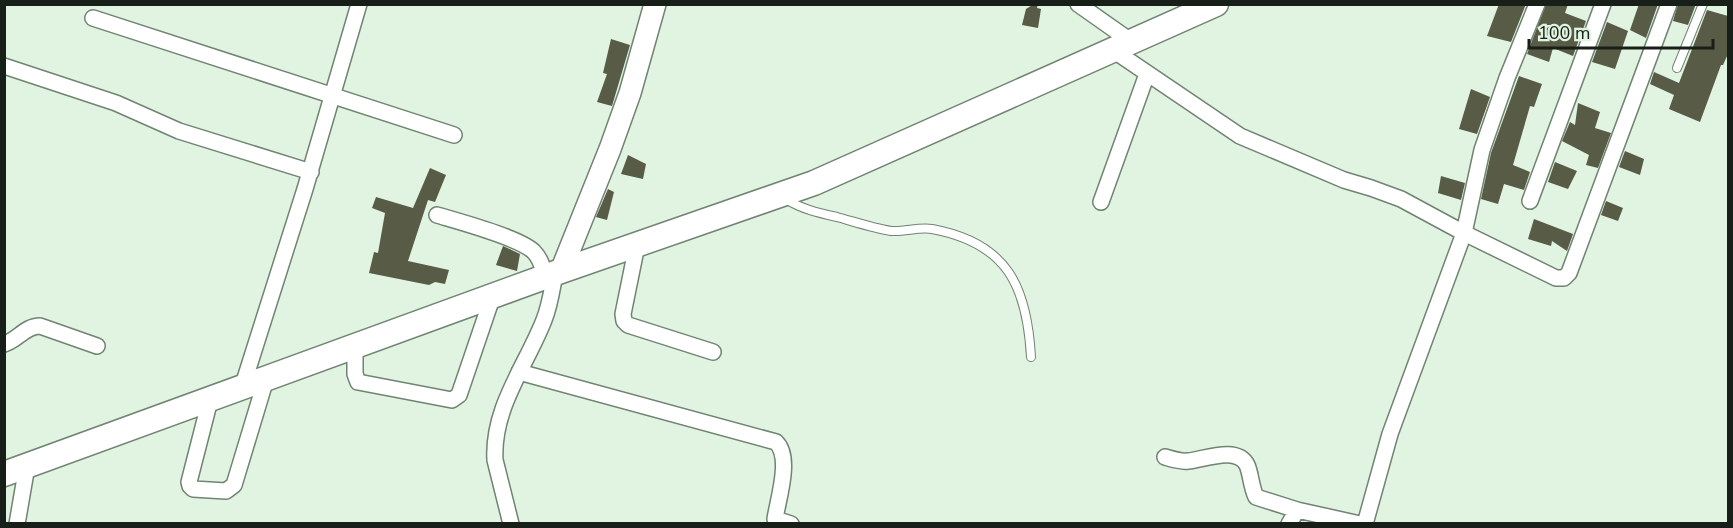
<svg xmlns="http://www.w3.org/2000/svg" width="1733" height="528" viewBox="0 0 1733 528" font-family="'Nunito Sans',sans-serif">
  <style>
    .building { fill: #585b46 }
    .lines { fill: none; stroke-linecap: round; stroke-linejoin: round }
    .service-casing { stroke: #718373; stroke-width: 10 }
    .minor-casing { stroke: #718373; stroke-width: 18 }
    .secondary-casing { stroke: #718373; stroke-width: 24 }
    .trunk-casing { stroke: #718373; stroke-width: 27 }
    .service { stroke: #fff; stroke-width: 8 }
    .minor { stroke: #fff; stroke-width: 15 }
    .secondary { stroke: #fff; stroke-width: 21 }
    .trunk { stroke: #fff; stroke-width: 24 }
  </style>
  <rect width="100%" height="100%" fill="#e0f4e1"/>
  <!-- building -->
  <path class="building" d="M1034 4H1038L1037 8 1041 9 1038 28 1022 25 1026 9Z
    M1499 4H1526L1511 42 1487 36Z
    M1546 4H1568L1565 13 1586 21 1573 56 1553 48 1549 62 1527 54Z
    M1639 4H1658L1646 38 1630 30Z
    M1678 4H1696L1688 25 1673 21Z
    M1707 10 1728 16V54L1723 65H1721L1700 122 1669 109 1674 95 1650 84 1654 72 1679 83Z
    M1607 22 1628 31 1615 69 1592 62Z
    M611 39 630 45 612 106 597 102 607 74 603 73Z
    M1519 76 1542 84 1534 107 1530 106 1513 165 1530 172 1524 190 1504 184 1498 204 1481 199 1491 153Z
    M1471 89 1490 97 1477 134 1459 129Z
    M1578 103 1600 112 1595 128 1611 133 1598 168 1586 165 1589 155 1562 141 1570 122 1575 125Z
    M1625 151 1644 159 1640 175 1619 167Z
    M628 155 646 164 643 179 621 174Z
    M1555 162 1577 171 1568 189 1548 182Z
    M430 168 446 175 435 202 428 200 408 261 449 270 445 284 435 282 429 285 369 273 374 252 378 253 385 213 372 208 376 197 413 208Z
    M1441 176 1465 183 1461 200 1438 193Z
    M608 189 614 192 607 220 596 217Z
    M1606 201 1623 208 1618 221 1601 215Z
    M1534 219 1573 234 1567 251 1552 241 1551 246 1528 239Z
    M503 246 520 254 517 271 496 265Z"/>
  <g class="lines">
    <defs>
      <path id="service" d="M1677 68 1703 4
        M786 199C801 209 819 213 837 217 855 222 873 228 891 231 905 232 918 227 932 229 1008 243 1027 287 1031 357"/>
      <path id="minor" d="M1078 4 1132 42
        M93 18 454 135
        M1113 50 1240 136 1344 180 1371 188 1401 199 1464 233 1556 278H1564L1569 273 1669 4
        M4 66 116 103 179 131 311 172
        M1530 201 1603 4
        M1101 202 1147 74
        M437 215C457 221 521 238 534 252 541 259 543 269 546 278
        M637 245 623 314 624 321 628 325 713 352
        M4 344C18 340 25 326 40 326L97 346
        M355 347V374L358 382 452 400 459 395 492 298
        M519 372 776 442C792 457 778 499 775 519L791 524
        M242 388 305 189 359 4
        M210 400 189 482 190 486 193 489 226 491 234 485 266 379
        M1165 457C1172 459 1181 462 1188 461 1203 460 1237 445 1247 465 1251 474 1251 487 1256 497L1297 510
        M17 524 27 466
        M511 524 495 460C492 408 526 366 544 320 550 305 552 289 555 274
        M1289 524 1297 510 1360 524
        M1365 524 1390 434 1464 233 1482 150 1507 78 1537 4"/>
      <path id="secondary" d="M561 271 610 149 630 93 655 4"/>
      <path id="trunk" d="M4 474 561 271 814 183 1216 4"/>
    </defs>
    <!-- service casing -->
    <use href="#service" class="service-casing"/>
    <!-- minor casing -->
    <use href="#minor" class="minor-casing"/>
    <!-- secondary casing -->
    <use href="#secondary" class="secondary-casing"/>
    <!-- trunk casing -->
    <use href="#trunk" class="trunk-casing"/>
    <!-- service -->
    <use href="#service" class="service"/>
    <!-- minor -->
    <use href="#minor" class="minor"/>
    <!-- secondary -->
    <use href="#secondary" class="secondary"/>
    <!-- trunk -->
    <use href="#trunk" class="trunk"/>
  </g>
  <!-- border -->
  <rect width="1733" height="528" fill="none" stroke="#181f18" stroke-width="12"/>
  <!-- scale -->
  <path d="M1529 39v9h184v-9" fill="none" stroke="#181f18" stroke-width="3"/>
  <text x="1538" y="39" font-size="18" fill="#181f18" stroke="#e0f4e1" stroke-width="4.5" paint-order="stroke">100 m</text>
</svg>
